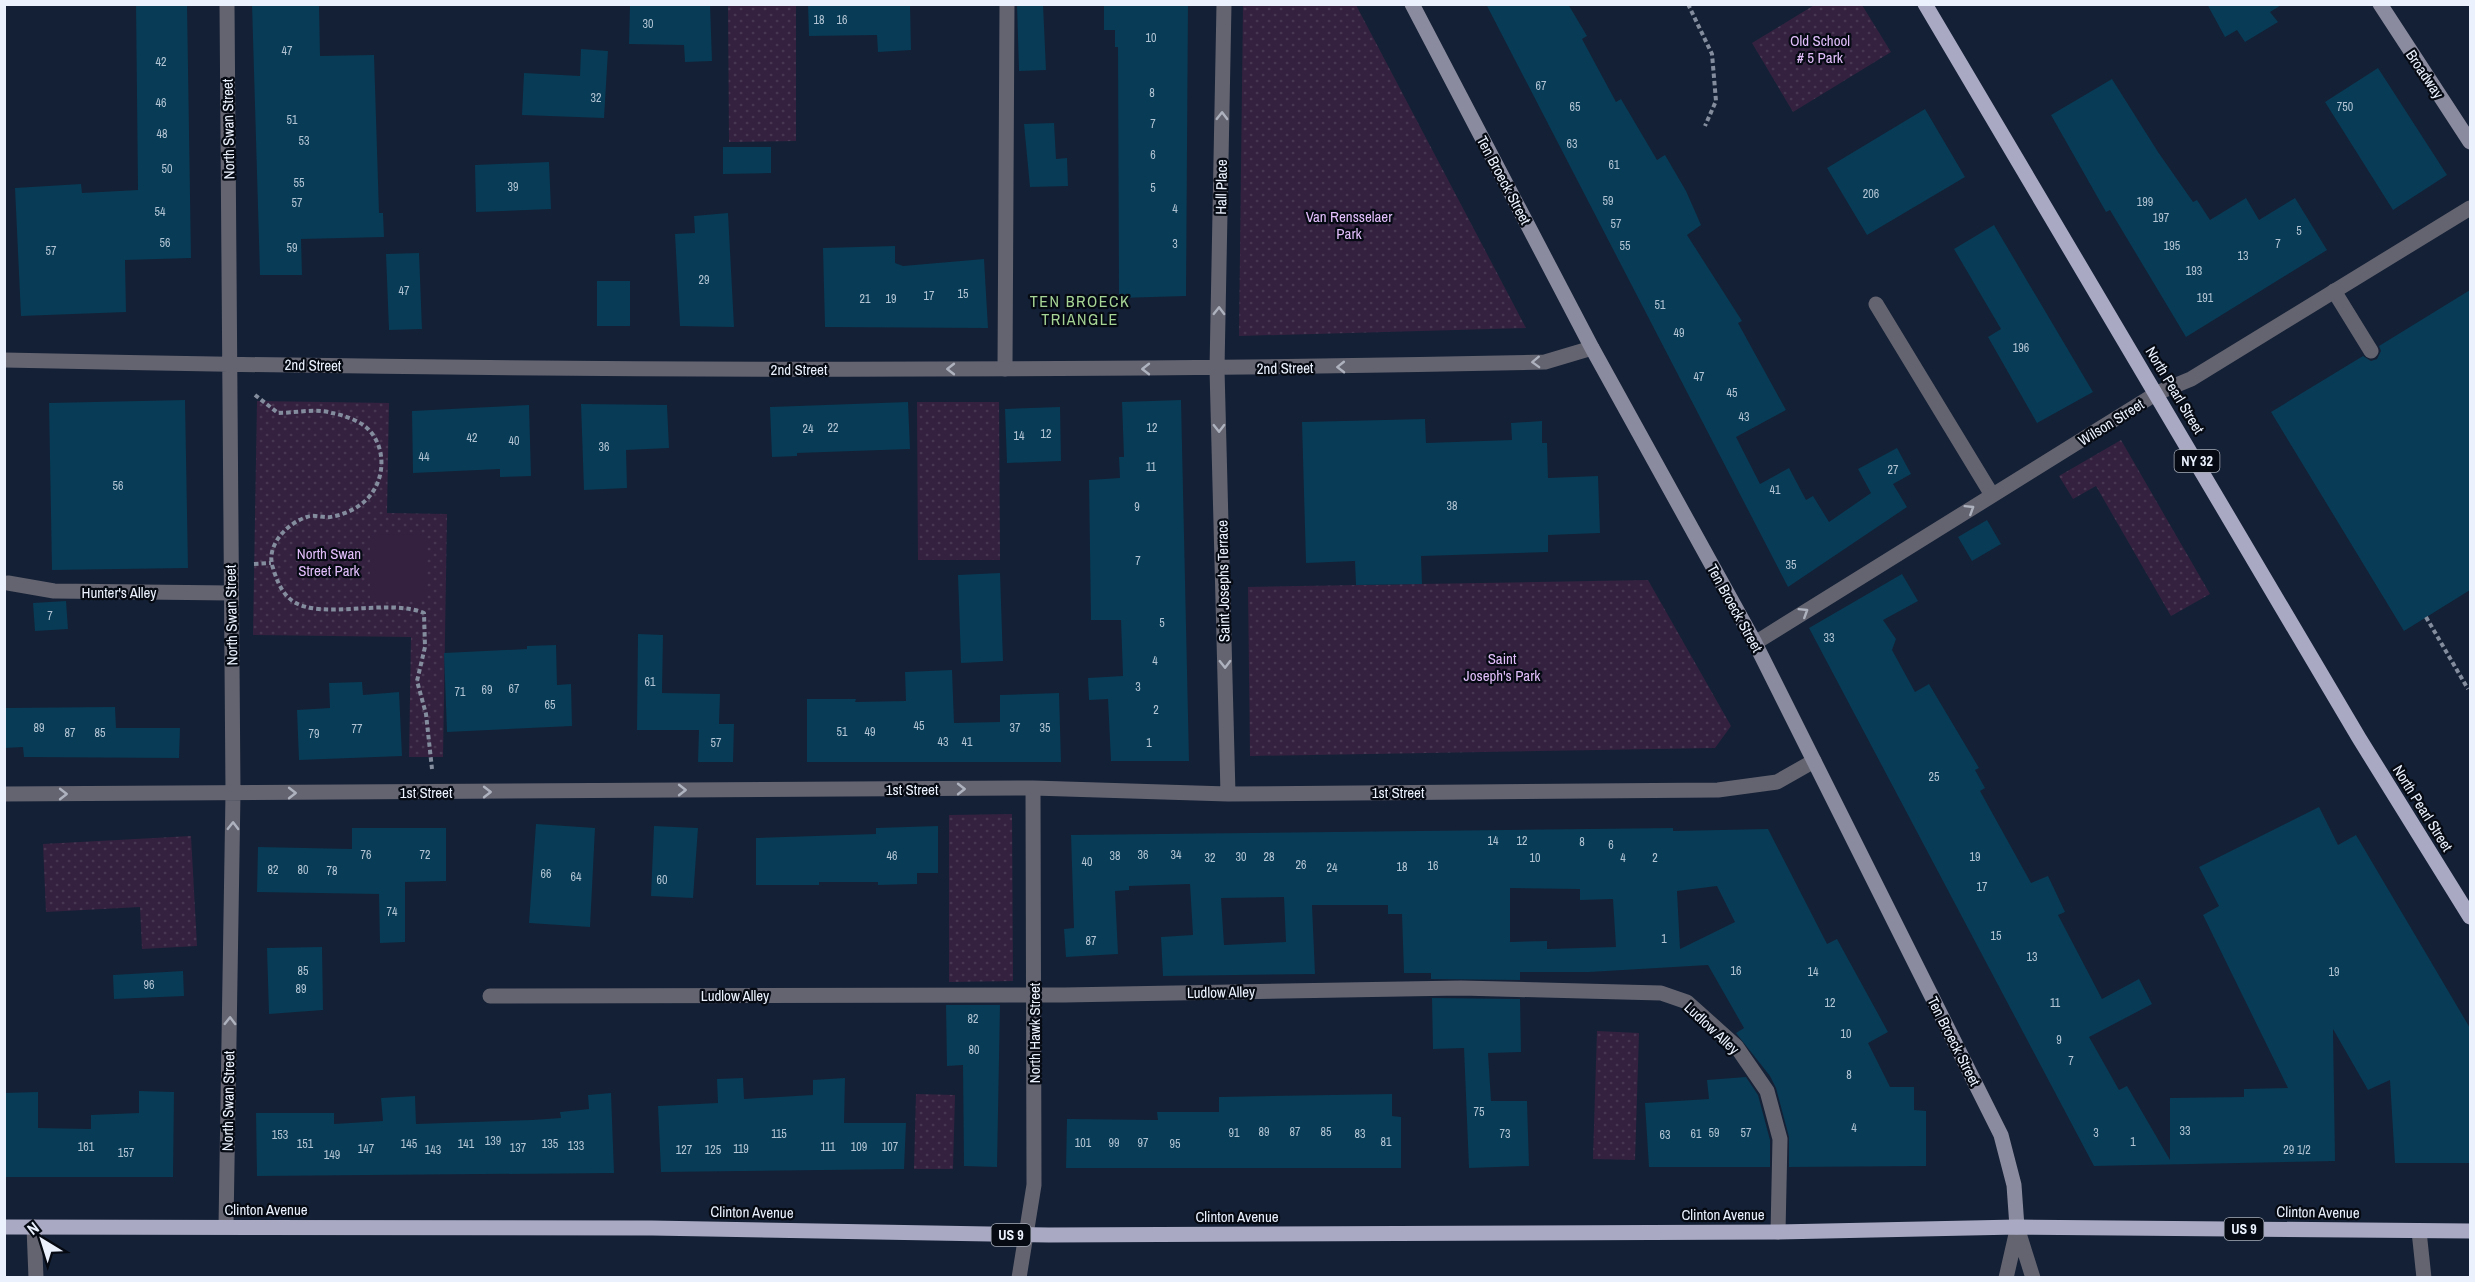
<svg xmlns="http://www.w3.org/2000/svg" width="2475" height="1282" viewBox="0 0 2475 1282" font-family="'Archivo Narrow',sans-serif">
  <style>
    .grass { fill: url(#grass-dots) }
    .garden { fill: #342140 }
    .building { fill: #083b55; fill-rule: evenodd }
    .lines { fill: none; stroke-linecap: round; stroke-linejoin: round }
    .path { stroke: #848d9e; stroke-width: 4; stroke-dasharray: 4.5 3; stroke-linecap: butt }
    .lane { stroke: #646471; stroke-width: 15 }
    .street { stroke: #646471; stroke-width: 15 }
    .secondary { stroke: #8b8b9f; stroke-width: 15 }
    .primary { stroke: #a9a9c3; stroke-width: 15 }
    .oneway { stroke: #aeb2bf }
    .labels { text-anchor: middle; dominant-baseline: central; stroke-width: 4.5; stroke-linejoin: round; paint-order: stroke }
    .number-label { font-size: 12px; fill: #b2c4d4 }
    .shield { fill: #050a13; stroke: #a6acb8; stroke-width: 1.5 }
    .shield-label { font-size: 14px; font-weight: bold; fill: #ebf2fe }
    .park-label { font-size: 15px; fill: #e2befb; stroke: #050a13 }
    .street-label { font-size: 15px; fill: #ebf2fe; stroke: #050a13 }
    .neighbourhood-label { font-size: 16px; letter-spacing: 1.5px; fill: #a7d595; stroke: #050a13 }
  </style>
  <defs>
    <pattern id="grass-dots" width="8" height="8" patternUnits="userSpaceOnUse" patternTransform="scale(1.5)"><rect width="8" height="8" fill="#342140"/><path d="M2 2h.1M6 6h.1" fill="none" stroke="#483753" stroke-width="1.8" stroke-linecap="round"/></pattern>
  </defs>
  <rect width="100%" height="100%" fill="#142035"/>
  <!-- grass -->
  <path class="grass" d="M1816 4 1862 5 1891 52 1793 112 1752 43Z
    M728 5H796V141L729 142Z
    M1243 5H1356L1526 328 1239 336Z
    M257 401 389 403 387 513 447 514 443 757H409L411 637 253 635Z
    M917 402H999L1000 560H918Z
    M2121 440 2210 594 2171 616 2096 486 2073 499 2059 476Z
    M1648 580 1731 726 1715 748 1250 756 1248 587Z
    M1012 814 1013 981 949 982V815Z
    M191 836 197 946 142 949 140 907 46 912 43 844Z
    M1597 1031 1639 1033 1635 1160 1593 1159Z
    M916 1094 955 1095 953 1169H914Z"/>
  <!-- garden -->
  <path class="garden" d="M426 534V601H370V535Z"/>
  <!-- building -->
  <path class="building" d="M136 4H187L191 258 125 260 126 312 21 316 15 188 81 184 82 193 138 190Z
    M252 4H319L320 56 374 55 379 213H383L384 237 301 239 302 275H260Z
    M630 4H710L712 61 685 62 684 45 629 44Z
    M808 4H910L911 50 878 52 877 35 809 36Z
    M1017 4H1043L1046 70 1019 71Z
    M1104 4H1188L1186 296 1119 298 1118 47H1115V30H1104Z
    M1486 4H1568L1587 36 1582 39 1616 102 1621 99 1657 160 1665 155 1686 191 1701 225 1687 235 1742 321 1738 323 1786 410 1736 437 1760 484 1789 468 1806 500 1813 496 1829 522 1871 493 1858 469 1897 448 1911 474 1893 484 1907 507 1788 587Z
    M2207 4H2283L2270 12 2278 22 2245 42 2237 30 2225 37Z
    M581 49 608 51 604 118 522 115 524 73 580 76Z
    M2378 68 2447 175 2393 210 2325 102Z
    M2112 79 2158 152 2193 202 2197 200 2210 220 2246 198 2259 220 2295 198 2327 250 2186 337 2110 210 2106 212 2051 115Z
    M1925 109 1965 177 1867 235 1827 168Z
    M1054 123 1056 159 1067 158 1068 186 1030 187 1024 124Z
    M723 147H771V173L723 174Z
    M549 162 551 209 476 212 475 165Z
    M728 213 734 327 680 326 675 234 695 233 694 216Z
    M1994 225 2093 392 2037 423 1988 337 2001 329 1954 249Z
    M895 246V263L903 266 984 259 988 328 825 327 823 248Z
    M419 253 422 329 389 330 386 254Z
    M597 281H630V326H597Z
    M2470 290V590L2404 631 2271 412 2363 356 2371 361 2377 359 2381 351 2379 346Z
    M185 400 188 568 52 570 49 403Z
    M1181 400 1189 761H1111L1108 699 1089 700 1088 678 1123 676 1121 620H1091L1089 480 1120 478 1119 457H1124L1122 402Z
    M908 402 910 449 797 453V456L772 457 770 407Z
    M581 404 667 405 669 448 626 450 627 488 584 490Z
    M529 405 531 476 500 477V469L413 473 412 411Z
    M1060 407 1061 461 1007 463 1005 409Z
    M1425 419 1426 443 1512 440 1511 423 1542 421V443H1547L1548 478 1598 476 1600 533 1548 535V552L1421 556 1422 584 1356 585 1355 561 1306 563 1302 422Z
    M1987 520 2001 544 1972 561 1958 537Z
    M1000 573 1003 661 961 663 958 575Z
    M1902 574 1918 601 1883 620 1896 639 1892 650 1915 692 1929 684 1979 768 1975 770 1985 788 1980 791 2031 883 2048 876 2065 912 2058 915 2102 999 2139 979 2152 1004 2089 1037 2119 1090 2127 1086 2170 1160V1098L2244 1097V1089L2288 1088 2203 915 2219 906 2199 867 2319 807 2338 845 2356 835 2470 1028V1163H2395L2390 1080 2368 1090 2333 1029 2335 1161 2094 1166 1809 628Z
    M66 601 68 629 35 631 33 603Z
    M638 634 663 635 662 693 720 694 719 724H734L733 762H698L699 730H637Z
    M556 645 557 685 571 684 572 726 447 732 444 653 527 649V646Z
    M952 670 954 723 1000 722V695L1059 693 1061 762H807V699H856L855 702 906 701 905 672Z
    M362 682 363 695 399 692 402 756 299 760 297 710 330 708 329 683Z
    M115 707 116 728H180L179 758 24 757 23 747 4 748V708Z
    M536 824 595 828 590 927 529 923Z
    M654 826 698 828 693 898 651 896Z
    M938 826V873H917V884L878 885V882H819V885H756V838L876 834V828Z
    M352 828H446V881L405 882V942L380 943 379 894 257 892 258 847 352 849Z
    M1673 828V831L1768 829 1827 944 1837 939 1888 1032 1868 1043 1890 1087H1914V1110L1926 1111V1166L1789 1167V1137L1776 1088 1770 1076 1736 1033 1744 1028 1708 965 1589 972H1520V980L1431 979V973H1404L1402 914H1388V905H1312L1315 974 1163 976 1161 937 1193 935 1190 884 1129 886V890L1115 891 1118 954 1066 957 1064 929 1074 928 1071 835ZM1717 886 1735 922 1680 949 1677 891ZM1510 888 1580 889V900L1613 899 1616 947 1547 949V941L1510 942ZM1284 897 1286 942 1224 945 1221 898Z
    M322 947 323 1010 269 1014 267 948Z
    M183 971 184 996 114 999 113 975Z
    M1432 998 1520 999 1521 1052 1488 1053 1491 1101H1527L1529 1166 1469 1168 1464 1048 1433 1049Z
    M946 1005H1000L997 1167 964 1166 963 1065 947 1066Z
    M1746 1077 1758 1095 1770 1140V1167H1649L1645 1103 1709 1099 1707 1080Z
    M743 1078 744 1099 813 1095V1080L845 1078 844 1123H906L904 1169 661 1172 658 1106 718 1103 717 1079Z
    M139 1091 174 1092 173 1177H4V1093L38 1092V1128L91 1129V1115L139 1113Z
    M611 1093 614 1173 257 1176 256 1113H334V1124L383 1121 381 1098 415 1096 416 1124 532 1120 561 1118 560 1112 589 1109 588 1095Z
    M1392 1094V1116L1401 1117V1168H1066L1067 1119 1158 1120 1157 1112H1219V1097Z"/>
  <g class="lines">
    <!-- path -->
    <path class="path" d="M1688 4 1712 54 1716 101 1705 126
      M255 395 278 413C294 413 316 408 332 413 343 415 361 421 369 430 387 449 385 482 366 500 357 509 343 515 330 517 322 518 314 514 307 517 287 523 265 546 273 568 277 581 282 594 294 602 323 620 388 598 424 613L425 647 417 681 426 714 432 769
      M254 564 271 563
      M2426 617 2468 689
      M925 1276V1278"/>
    <!-- lane -->
    <path class="lane" d="M2334 291 2371 351
      M1876 304 1992 495
      M1005 369 1007 4
      M8 583 54 591 231 593
      M490 996 1064 995 1461 988 1661 993 1687 1002 1736 1046 1767 1091 1780 1139 1778 1232
      M2017 1227 2033 1278
      M2006 1278 2017 1230"/>
    <!-- street -->
    <path class="street" d="M1224 4 1217 369 1228 794
      M4 360C518 371 1031 373 1545 362L1592 348
      M1755 643 2157 393 2191 379 2470 208
      M4 794 1033 788 1228 794 1718 790 1777 782 1814 761
      M226 1226 233 793 227 4
      M34 1227 36 1278
      M2419 1231 2424 1278
      M1019 1278 1034 1185 1033 788"/>
    <!-- secondary -->
    <path class="secondary" d="M1412 4 1592 348 1755 643 2001 1135 2014 1185 2017 1227
      M2380 4 2470 142"/>
    <!-- primary -->
    <path class="primary" d="M1925 4 2359 738 2470 917
      M4 1227 652 1228 1049 1235 1778 1232 2017 1227 2470 1231"/>
  </g>
  <!-- one-way arrows -->
  <defs><path id="oneway-chevron" d="M-2-3.5L2.5 0L-2 3.5" fill="none" stroke-width="1.6" stroke-linecap="round" stroke-linejoin="round" transform="scale(1.5)"/></defs>
  <g class="oneway">
    <use href="#oneway-chevron" transform="translate(1222 116) rotate(-89)"/>
    <use href="#oneway-chevron" transform="translate(1219 311) rotate(-89)"/>
    <use href="#oneway-chevron" transform="translate(1536 362) rotate(178)"/>
    <use href="#oneway-chevron" transform="translate(1341 367) rotate(179)"/>
    <use href="#oneway-chevron" transform="translate(951 369) rotate(180)"/>
    <use href="#oneway-chevron" transform="translate(1146 369) rotate(180)"/>
    <use href="#oneway-chevron" transform="translate(1219 428) rotate(89)"/>
    <use href="#oneway-chevron" transform="translate(1970 509) rotate(-32)"/>
    <use href="#oneway-chevron" transform="translate(1804 612) rotate(-32)"/>
    <use href="#oneway-chevron" transform="translate(1225 664) rotate(89)"/>
    <use href="#oneway-chevron" transform="translate(961 789)"/>
    <use href="#oneway-chevron" transform="translate(682 790)"/>
    <use href="#oneway-chevron" transform="translate(487 792)"/>
    <use href="#oneway-chevron" transform="translate(292 793)"/>
    <use href="#oneway-chevron" transform="translate(63 794)"/>
    <use href="#oneway-chevron" transform="translate(233 826) rotate(-89)"/>
    <use href="#oneway-chevron" transform="translate(230 1021) rotate(-89)"/>
  </g>
  <g class="labels">
    <!-- number labels -->
    <g class="number-label">
      <text x="819" y="20">18</text>
      <text x="842" y="20">16</text>
      <text x="648" y="24">30</text>
      <text x="1151" y="38">10</text>
      <text x="287" y="51">47</text>
      <text x="161" y="62">42</text>
      <text x="1541" y="86">67</text>
      <text x="1152" y="93">8</text>
      <text x="596" y="98">32</text>
      <text x="161" y="103">46</text>
      <text x="1575" y="107">65</text>
      <text x="2345" y="107">750</text>
      <text x="292" y="120">51</text>
      <text x="1153" y="124">7</text>
      <text x="162" y="134">48</text>
      <text x="304" y="141">53</text>
      <text x="1572" y="144">63</text>
      <text x="1153" y="155">6</text>
      <text x="1614" y="165">61</text>
      <text x="167" y="169">50</text>
      <text x="299" y="183">55</text>
      <text x="513" y="187">39</text>
      <text x="1153" y="188">5</text>
      <text x="1871" y="194">206</text>
      <text x="1608" y="201">59</text>
      <text x="2145" y="202">199</text>
      <text x="297" y="203">57</text>
      <text x="1175" y="209">4</text>
      <text x="160" y="212">54</text>
      <text x="2161" y="218">197</text>
      <text x="1616" y="224">57</text>
      <text x="2299" y="231">5</text>
      <text x="165" y="243">56</text>
      <text x="1175" y="244">3</text>
      <text x="2278" y="244">7</text>
      <text x="1625" y="246">55</text>
      <text x="2172" y="246">195</text>
      <text x="292" y="248">59</text>
      <text x="51" y="251">57</text>
      <text x="2243" y="256">13</text>
      <text x="2194" y="271">193</text>
      <text x="704" y="280">29</text>
      <text x="404" y="291">47</text>
      <text x="963" y="294">15</text>
      <text x="929" y="296">17</text>
      <text x="2205" y="298">191</text>
      <text x="865" y="299">21</text>
      <text x="891" y="299">19</text>
      <text x="1660" y="305">51</text>
      <text x="1679" y="333">49</text>
      <text x="2021" y="348">196</text>
      <text x="1699" y="377">47</text>
      <text x="1732" y="393">45</text>
      <text x="1744" y="417">43</text>
      <text x="833" y="428">22</text>
      <text x="1152" y="428">12</text>
      <text x="808" y="429">24</text>
      <text x="1046" y="434">12</text>
      <text x="1019" y="436">14</text>
      <text x="472" y="438">42</text>
      <text x="514" y="441">40</text>
      <text x="604" y="447">36</text>
      <text x="424" y="457">44</text>
      <text x="1151" y="467">11</text>
      <text x="1893" y="470">27</text>
      <text x="118" y="486">56</text>
      <text x="1775" y="490">41</text>
      <text x="1452" y="506">38</text>
      <text x="1137" y="507">9</text>
      <text x="1138" y="561">7</text>
      <text x="1791" y="565">35</text>
      <text x="50" y="616">7</text>
      <text x="1162" y="623">5</text>
      <text x="1829" y="638">33</text>
      <text x="1155" y="661">4</text>
      <text x="650" y="682">61</text>
      <text x="1138" y="687">3</text>
      <text x="514" y="689">67</text>
      <text x="487" y="690">69</text>
      <text x="460" y="692">71</text>
      <text x="550" y="705">65</text>
      <text x="1156" y="710">2</text>
      <text x="919" y="726">45</text>
      <text x="39" y="728">89</text>
      <text x="1015" y="728">37</text>
      <text x="1045" y="728">35</text>
      <text x="357" y="729">77</text>
      <text x="842" y="732">51</text>
      <text x="870" y="732">49</text>
      <text x="70" y="733">87</text>
      <text x="100" y="733">85</text>
      <text x="314" y="734">79</text>
      <text x="943" y="742">43</text>
      <text x="967" y="742">41</text>
      <text x="716" y="743">57</text>
      <text x="1149" y="743">1</text>
      <text x="1934" y="777">25</text>
      <text x="1493" y="841">14</text>
      <text x="1522" y="841">12</text>
      <text x="1582" y="842">8</text>
      <text x="1611" y="845">6</text>
      <text x="366" y="855">76</text>
      <text x="425" y="855">72</text>
      <text x="1143" y="855">36</text>
      <text x="1176" y="855">34</text>
      <text x="892" y="856">46</text>
      <text x="1115" y="856">38</text>
      <text x="1241" y="857">30</text>
      <text x="1269" y="857">28</text>
      <text x="1975" y="857">19</text>
      <text x="1210" y="858">32</text>
      <text x="1535" y="858">10</text>
      <text x="1623" y="858">4</text>
      <text x="1655" y="858">2</text>
      <text x="1087" y="862">40</text>
      <text x="1301" y="865">26</text>
      <text x="1433" y="866">16</text>
      <text x="1402" y="867">18</text>
      <text x="1332" y="868">24</text>
      <text x="273" y="870">82</text>
      <text x="303" y="870">80</text>
      <text x="332" y="871">78</text>
      <text x="546" y="874">66</text>
      <text x="576" y="877">64</text>
      <text x="662" y="880">60</text>
      <text x="1982" y="887">17</text>
      <text x="392" y="912">74</text>
      <text x="1996" y="936">15</text>
      <text x="1664" y="939">1</text>
      <text x="1091" y="941">87</text>
      <text x="2032" y="957">13</text>
      <text x="303" y="971">85</text>
      <text x="1736" y="971">16</text>
      <text x="1813" y="972">14</text>
      <text x="2334" y="972">19</text>
      <text x="149" y="985">96</text>
      <text x="301" y="989">89</text>
      <text x="1830" y="1003">12</text>
      <text x="2055" y="1003">11</text>
      <text x="973" y="1019">82</text>
      <text x="1846" y="1034">10</text>
      <text x="2059" y="1040">9</text>
      <text x="974" y="1050">80</text>
      <text x="2071" y="1061">7</text>
      <text x="1849" y="1075">8</text>
      <text x="1479" y="1112">75</text>
      <text x="1854" y="1128">4</text>
      <text x="2185" y="1131">33</text>
      <text x="1264" y="1132">89</text>
      <text x="1295" y="1132">87</text>
      <text x="1326" y="1132">85</text>
      <text x="1234" y="1133">91</text>
      <text x="1714" y="1133">59</text>
      <text x="1746" y="1133">57</text>
      <text x="2096" y="1133">3</text>
      <text x="779" y="1134">115</text>
      <text x="1360" y="1134">83</text>
      <text x="1505" y="1134">73</text>
      <text x="1696" y="1134">61</text>
      <text x="280" y="1135">153</text>
      <text x="1665" y="1135">63</text>
      <text x="493" y="1141">139</text>
      <text x="1386" y="1142">81</text>
      <text x="2133" y="1142">1</text>
      <text x="1083" y="1143">101</text>
      <text x="1114" y="1143">99</text>
      <text x="1143" y="1143">97</text>
      <text x="305" y="1144">151</text>
      <text x="409" y="1144">145</text>
      <text x="466" y="1144">141</text>
      <text x="550" y="1144">135</text>
      <text x="1175" y="1144">95</text>
      <text x="576" y="1146">133</text>
      <text x="86" y="1147">161</text>
      <text x="828" y="1147">111</text>
      <text x="859" y="1147">109</text>
      <text x="890" y="1147">107</text>
      <text x="518" y="1148">137</text>
      <text x="366" y="1149">147</text>
      <text x="741" y="1149">119</text>
      <text x="433" y="1150">143</text>
      <text x="684" y="1150">127</text>
      <text x="713" y="1150">125</text>
      <text x="2297" y="1150">29 1/2</text>
      <text x="126" y="1153">157</text>
      <text x="332" y="1155">149</text>
    </g>
    <!-- shield labels -->
    <g class="shield">
      <rect x="2174.5" y="450" width="45" height="22" rx="4.5"/>
      <rect x="2224.5" y="1218" width="39" height="22" rx="4.5"/>
      <rect x="991.5" y="1224" width="39" height="22" rx="4.5"/>
    </g>
    <g class="shield-label">
      <text x="2197" y="461">NY 32</text>
      <text x="2244" y="1229">US 9</text>
      <text x="1011" y="1235">US 9</text>
    </g>
    <!-- park labels -->
    <g class="park-label">
      <text x="1820" y="40">Old School<tspan x="1820" dy="17"># 5 Park</tspan></text>
      <text x="1349" y="216">Van Rensselaer<tspan x="1349" dy="17">Park</tspan></text>
      <text x="329" y="553">North Swan<tspan x="329" dy="17">Street Park</tspan></text>
      <text x="1502" y="658">Saint<tspan x="1502" dy="17">Joseph's Park</tspan></text>
    </g>
    <!-- street labels -->
    <g class="street-label">
      <text transform="translate(2425 74) rotate(56)">Broadway</text>
      <text transform="translate(228 129) rotate(-91)">North Swan Street</text>
      <text transform="translate(1504 180) rotate(62)">Ten Broeck Street</text>
      <text transform="translate(1221 187) rotate(-89)">Hall Place</text>
      <text transform="translate(313 365) rotate(1)">2nd Street</text>
      <text transform="translate(1285 368) rotate(-1)">2nd Street</text>
      <text x="799" y="369">2nd Street</text>
      <text transform="translate(2175 390) rotate(59)">North Pearl Street</text>
      <text transform="translate(2111 422) rotate(-32)">Wilson Street</text>
      <text transform="translate(1223 581) rotate(-91)">Saint Josephs Terrace</text>
      <text x="119" y="592">Hunter's Alley</text>
      <text transform="translate(1735 608) rotate(61)">Ten Broeck Street</text>
      <text transform="translate(231 615) rotate(-91)">North Swan Street</text>
      <text x="912" y="789">1st Street</text>
      <text x="426" y="792">1st Street</text>
      <text x="1398" y="792">1st Street</text>
      <text transform="translate(2423 808) rotate(58)">North Pearl Street</text>
      <text transform="translate(1221 992) rotate(-1)">Ludlow Alley</text>
      <text x="735" y="995">Ludlow Alley</text>
      <text transform="translate(1712 1028) rotate(43)">Ludlow Alley</text>
      <text transform="translate(1034 1033) rotate(-90)">North Hawk Street</text>
      <text transform="translate(1954 1041) rotate(63)">Ten Broeck Street</text>
      <text transform="translate(228 1101) rotate(-89)">North Swan Street</text>
      <text x="266" y="1209">Clinton Avenue</text>
      <text transform="translate(752 1212) rotate(1)">Clinton Avenue</text>
      <text transform="translate(2318 1212) rotate(1)">Clinton Avenue</text>
      <text x="1723" y="1214">Clinton Avenue</text>
      <text x="1237" y="1216">Clinton Avenue</text>
    </g>
    <!-- neighbourhood labels -->
    <g class="neighbourhood-label">
      <text x="1080" y="301">TEN BROECK<tspan x="1080" dy="18">TRIANGLE</tspan></text>
    </g>
  </g>
  <!-- border -->
  <rect width="2475" height="1282" fill="none" stroke="#ebf2fe" stroke-width="12"/>
  <!-- north arrow -->
  <g transform="translate(42 1240) rotate(322)" stroke="#050a13" stroke-width="4.5" paint-order="stroke">
  <path d="M0-4.5L10 22L0 15L-10 22Z" fill="#ebf2fe"/>
  <text y="-9" font-size="16" font-weight="bold" text-anchor="middle" fill="#ebf2fe">N</text>
  </g>
</svg>
